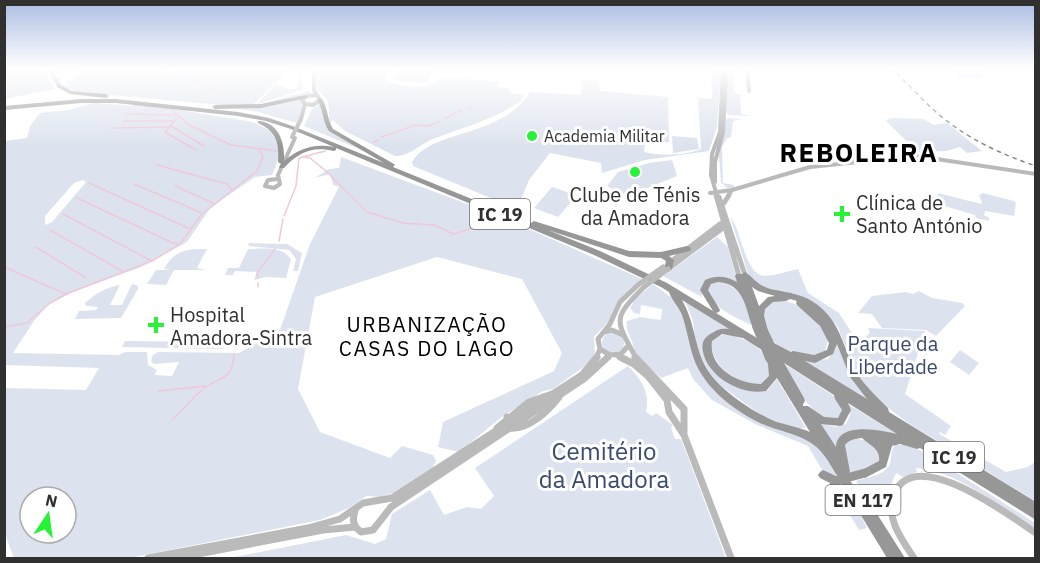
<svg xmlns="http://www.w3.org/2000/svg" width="1040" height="563" viewBox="0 0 1040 563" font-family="'IBM Plex Sans',sans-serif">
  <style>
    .green { fill: #dde3ee; fill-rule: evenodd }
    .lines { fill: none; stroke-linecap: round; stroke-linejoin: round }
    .stream { stroke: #efc8d9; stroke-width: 1.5 }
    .secondary-far2 { stroke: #bababa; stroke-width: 4 }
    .secondary-far1 { stroke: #bababa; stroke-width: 5 }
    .secondary { stroke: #bababa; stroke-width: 7 }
    .highway { fill: #979797; fill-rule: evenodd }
    .rail { stroke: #858585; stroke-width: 1.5; stroke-dasharray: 4.5 4; stroke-linecap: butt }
    .secondary-bridge-far1 { stroke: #bababa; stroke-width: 4 }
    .secondary-bridge { stroke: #bababa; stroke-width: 5 }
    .highway-bridge-far1 { stroke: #979797; stroke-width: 8 }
    .highway-bridge { stroke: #979797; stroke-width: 9 }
    .poi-dot { fill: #26f238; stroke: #fff; stroke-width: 2 }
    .labels { text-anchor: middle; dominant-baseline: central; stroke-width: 6; stroke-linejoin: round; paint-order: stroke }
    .far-poi-label { font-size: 16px; fill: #303030; stroke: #fff; text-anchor: start }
    .shield { fill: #fff; stroke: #6e6e6e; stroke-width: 1.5 }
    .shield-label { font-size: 18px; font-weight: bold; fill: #303030 }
    .poi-label { font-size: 20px; fill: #303030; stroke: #fff; text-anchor: start }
    .park-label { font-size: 20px; fill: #394a6f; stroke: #fff }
    .neighbourhood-label { font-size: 21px; letter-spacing: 1.5px; fill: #000; stroke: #fff }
    .near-park-label { font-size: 24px; fill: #394a6f; stroke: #fff }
    .district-label { font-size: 26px; font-weight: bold; letter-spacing: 1.5px; fill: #000; stroke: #fff }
  </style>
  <rect width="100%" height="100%" fill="#fff"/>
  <!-- green -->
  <path class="green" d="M4 68H36L37 73 44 71 55 89 5 99Z
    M88 68H120L172 73 181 68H290L253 105H222L76 92 66 89 57 79 60 78 64 85H67L65 82Z
    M316 68H392L385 74V79C397 88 432 91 443 77L499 82 497 87 511 89 510 93 523 95 522 100C494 120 464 127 433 139 420 144 409 157 395 156L345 131 333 120 330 123 328 101 317 88Z
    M713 68 721 69 717 127 709 151 645 160 602 173 601 163 550 153 529 180 517 209 413 166 412 162C430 129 503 138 530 92L580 95 583 79 599 80 600 91 668 97 669 142 645 143 644 152C662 156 684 156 701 149L698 98 712 99 711 73H714Z
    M727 68H744H734V93L740 95 741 114 752 116 729 115 725 112Z
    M949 68H976L985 78 959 79Z
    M401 69 433 72 427 83 394 80Z
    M302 72V90L257 104 276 84 288 89H296Z
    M311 90 310 93 301 98 303 109 297 123 258 112 227 107 258 105Z
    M93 103 174 109 253 122 274 133C280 149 280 159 272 175L255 177 223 199 209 210 187 242 141 267 73 292 48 305 34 321 13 353 119 355 125 352H147L148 365 157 370 154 375 172 376 179 362 154 364 151 361 153 355 158 352 239 353 280 330 310 244 339 187 333 185 330 174 315 178 329 169 339 168 341 157 497 215 642 279 618 301 610 320 594 337 595 353 593 360 553 389 543 391 503 416 459 452 438 447 443 422 554 371 562 353 522 279 437 257 315 297 298 389 320 432 390 458 402 446 433 455 436 461 432 469 393 493 380 497 366 496 349 508 320 520 129 558H14L5 534V388L86 390 99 368 5 365V141L27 138 30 126 40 113 68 110ZM83 180 86 182 52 222 45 225V216L74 183ZM30 497H66V533H30Z
    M321 103 324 107C321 138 350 139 369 153L304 126 312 109Z
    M728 118 741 119 733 121 731 137 727 138 722 147 723 183 734 185V188H727L721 182 719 156 725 120Z
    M890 118 924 119 934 125 947 123 982 151 967 153 960 147 946 151 918 152 886 121Z
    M672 136 697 138 699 149 673 153Z
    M672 160 677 176 630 195 621 194 607 186 618 172 649 163Z
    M552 187 577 195 558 217 534 208Z
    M938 193 981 204 982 202 979 195 983 193 1014 201 1016 203 1014 216 985 211 984 215 989 218V221L976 218 975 215 931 202 930 198 937 200Z
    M730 216C740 228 745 269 760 275 769 278 788 271 798 269L808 293 839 313 866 355 860 341 870 333 868 328 925 331 905 394 951 426 945 435 938 431 941 435 1006 472 1028 467 1035 462V501L908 423 874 397 854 370 838 327 824 311 763 288 749 277Z
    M717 237 728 247 738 284C724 275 714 275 702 286V297L663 276Z
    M248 243 287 244 302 253 298 271H293L296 259 289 250 249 246Z
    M207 249 197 268 206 270H174L166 285 147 284 156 270H172L164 269C175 250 185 249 207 249Z
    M248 249C262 249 283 245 291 260L286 278 266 277 254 280 257 272 235 271 233 275H225L228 268H239Z
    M719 282C743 286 746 306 753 326 736 317 711 309 707 288L712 283Z
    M132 284 138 286V289L121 318 75 319 79 311 96 310 98 307 86 306 85 303C95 294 106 287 120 285L110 305H122Z
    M653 284 680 304 699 370 763 423 812 439 841 476 825 475 808 446 755 424 712 400 693 379 688 368 661 378 634 354C636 341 624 332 627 321L640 317 661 320 662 309 641 305 640 314 634 313 630 308 636 298Z
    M919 291 932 298 962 303 965 306 936 336 926 330 882 328 872 314 858 313 872 296 906 292 913 294Z
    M778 300C804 302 816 319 828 339L825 352C810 359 786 353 773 341 766 335 759 314 766 306 769 303 774 301 778 300Z
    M685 301 732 331C720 330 714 329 705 339L706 356 744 390 767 391 777 379 806 428H796L769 421 717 383 704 368 695 340 693 321Z
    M822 316 870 402 804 362 828 359 836 348V341Z
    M602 343a11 11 0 1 1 22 0a11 11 0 1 1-22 0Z
    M221 335H225L231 341 221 349 122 347 125 341 212 342Z
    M722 335C740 334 768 348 770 368 770 372 769 378 768 382L755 387C731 376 717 372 710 344L713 338Z
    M960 350 979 363 969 375 950 362Z
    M783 363 834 396 843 408 842 418 830 421C806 409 795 386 783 363Z
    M628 366C642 380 650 392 646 412L652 416 656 413 673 425 671 428 675 439H681L726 558H230L346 535 375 544 386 539 392 514 430 490 444 515 467 507 481 509 494 496 475 468Z
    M848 404 905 439 849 434 839 456 818 421 835 427 846 424 850 415Z
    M851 438 870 441 882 459 874 467 851 473 844 460 845 443Z
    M895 445H907L924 452 1035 523V530C998 506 962 473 916 468L917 472 903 477 896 473 891 485 864 493 856 481C867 477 886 476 890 463 892 456 890 451 895 445Z
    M845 484 867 528 859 530 836 492 837 489Z"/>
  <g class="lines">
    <!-- stream -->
    <path class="stream" d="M175 73 196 83
      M197 83 219 91
      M134 105 171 109 189 125 231 145 277 151
      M468 108 471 107
      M125 114 175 115
      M444 119 461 110
      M123 121H173
      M171 126 204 146
      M169 127 165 132 196 150
      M112 128 169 127 178 117
      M382 137 415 125 428 126 439 122
      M374 142 379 140
      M304 157 310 158 327 172 367 212 403 223 435 225 453 234 474 228H504L509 225
      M157 165 227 184 232 190
      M89 183 188 228 192 227
      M134 184 202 213
      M175 186 213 203
      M77 198 173 243 180 244
      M63 214 152 261
      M284 216 296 186 299 158 325 151
      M513 224 515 222
      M50 230 122 271
      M279 241 283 219
      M36 247 86 278
      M4 267 66 294
      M258 278 257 273 275 249
      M258 283V287
      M4 327 27 323 50 303 66 294 152 261 180 244 203 213 257 171 263 157 258 148
      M158 391 205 386
      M172 420C181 412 198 391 206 387 224 375 232 380 234 354"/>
    <!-- secondary-far2 -->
    <path class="secondary-far2" d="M49 68 59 86
      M747 68 749 91
      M305 104 313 105 320 100 314 90V68
      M301 119 305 104 302 100 307 96 316 95
      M278 179 268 180 265 186 274 188 280 184 278 175 295 138
      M715 182V162L723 132 726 72
      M710 193 732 190 810 167 916 156 1036 174
      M717 196 711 175 712 154 720 132 723 68
      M728 196 732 190"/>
    <!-- secondary-far1 -->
    <path class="secondary-far1" d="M716 195 739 276
      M719 197 745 275
      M724 203 729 195
      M669 263 720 224
      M668 269 727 225
      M604 332 612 330 623 335
      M628 346 621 354 610 355 600 349 598 339 610 324 620 302 639 284
      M616 355 623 358
      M596 358 600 349
      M606 358 610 355
      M636 358C615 319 612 319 644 287"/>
    <!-- secondary -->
    <path class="secondary" d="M620 357 634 364 648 376 667 400 669 412 684 435 731 558
      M635 357 684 409V433
      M507 417 510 428C529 430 548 411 559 397
      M497 428 529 402 552 394
      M355 511C352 520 353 526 361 532L373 530 391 507 585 378 608 357
      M148 558 308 528 340 519 363 503 392 498 582 375 597 357
      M177 558 323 530 355 527
      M914 558C902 540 885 518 894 495 913 442 1010 516 1036 533"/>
    <!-- highway -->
    <path class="highway" d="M59 84 71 91 106 94 109 96 106 98 70 94 57 87V85Z
      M305 95 308 97 307 98 261 108 215 109 212 107 215 105 261 104Z
      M320 98 322 99C328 108 327 119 333 129L394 164 395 165 393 167 531 223 534 221 629 251 661 252 687 246 690 247 691 249 690 251 669 256 674 260 672 269 668 272 664 269 666 261 661 258 629 257 548 230 600 251 667 283 713 311 700 290 705 280C717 275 726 276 737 282L735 276 736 274H742L745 272C752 276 756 283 763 286 770 290 778 290 785 292 798 294 809 298 819 306 841 324 843 347 855 370 863 384 876 396 888 408L889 412 1036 502V520L920 448 917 449 900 444 892 446 886 467 865 478 862 476 860 473 862 470 879 461C881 449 869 445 862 438 855 439 850 439 845 445L850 472 847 476 857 491 860 490 863 492 905 558H887L840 481 836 494 833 496 830 494 828 491 830 483 820 478 818 475 820 472 823 470 838 477C833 470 829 461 823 454 808 434 780 433 758 422 732 409 704 387 694 359 689 345 687 329 682 315 679 307 671 299 669 292L661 287 594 255 336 148V150L334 151C312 146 299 152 284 168H280L279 167 281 164 278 162C279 142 277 132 258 123V121C279 122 285 143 284 161 299 148 315 143 334 147L291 129 266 121 238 116 116 103H81L4 110V106L81 99H116L238 112 269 118 295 127 384 163 329 131C322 121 324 110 317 100ZM718 282C745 284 745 309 753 328L756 329 759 328 761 333 764 334 767 333 768 331 764 316 765 309 773 302 786 301 790 299 797 301 796 303 797 305 820 326 829 343 827 350 814 355 793 351 791 352 774 343 771 344 770 346 716 313 719 312 720 310 708 290 711 284ZM752 287 758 291 775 296 768 297 759 306ZM682 300 729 329C721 328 718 329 712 333 704 337 701 343 703 352 708 377 742 396 766 391L777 378 810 432C799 427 786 425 774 421 750 410 714 387 703 362 694 341 694 321 682 300ZM722 334 743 338 770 355H766L765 358 768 364 769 376 761 384C737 384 708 367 712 341ZM837 344 850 377 867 399 805 361 815 363 833 354ZM784 363 834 395 835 399 842 410 838 418 824 417 808 406H803V404L805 401 804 398ZM848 403 897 434C881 430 837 421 836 447L821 424 840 426 843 425 851 410Z"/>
    <!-- rail -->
    <path class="rail" d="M890 68C907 82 921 99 937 113 966 138 1000 154 1036 166"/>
    <!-- secondary-bridge-far1 -->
    <path class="secondary-bridge-far1" d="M292 137 301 119"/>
    <!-- secondary-bridge -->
    <path class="secondary-bridge" d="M639 284 663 267
      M644 287 668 269"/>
    <!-- highway-bridge-far1 -->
    <path class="highway-bridge-far1" d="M756 326 769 358
      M764 331 777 358"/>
    <!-- highway-bridge -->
    <path class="highway-bridge" d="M776 357 778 361
      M835 481 865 473"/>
  </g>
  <!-- sky -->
  <linearGradient id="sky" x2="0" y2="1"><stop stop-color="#abbce2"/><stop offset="0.47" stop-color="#fff"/><stop offset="1" stop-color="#fff" stop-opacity="0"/></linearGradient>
  <rect width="1040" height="146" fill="url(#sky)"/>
  <!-- markers -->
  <g class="poi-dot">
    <circle cx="532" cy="136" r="6"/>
    <circle cx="635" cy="172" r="6"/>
    <path d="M839 205h6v6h6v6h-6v6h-6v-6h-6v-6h6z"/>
    <path d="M153 316h6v6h6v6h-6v6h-6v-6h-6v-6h6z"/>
  </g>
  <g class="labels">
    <!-- far-poi labels -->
    <g class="far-poi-label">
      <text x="544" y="136">Academia Militar</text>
    </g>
    <!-- shield labels -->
    <g class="shield">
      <rect x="470" y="199" width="60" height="30" rx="4.5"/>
      <rect x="924" y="442" width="60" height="30" rx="4.5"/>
      <rect x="825.5" y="485" width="75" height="30" rx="4.5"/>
    </g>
    <g class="shield-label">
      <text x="500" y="214">IC 19</text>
      <text x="954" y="457">IC 19</text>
      <text x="863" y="500">EN 117</text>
    </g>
    <!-- poi labels -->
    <g class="poi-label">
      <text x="635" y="194" text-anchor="middle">Clube de Ténis<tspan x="635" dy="23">da Amadora</tspan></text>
      <text x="856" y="202">Clínica de<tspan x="856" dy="23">Santo António</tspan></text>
      <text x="170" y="314">Hospital<tspan x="170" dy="23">Amadora-Sintra</tspan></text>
    </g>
    <!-- park labels -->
    <g class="park-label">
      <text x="893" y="343">Parque da<tspan x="893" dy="23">Liberdade</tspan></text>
    </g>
    <!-- neighbourhood labels -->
    <g class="neighbourhood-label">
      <text x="427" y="324">URBANIZAÇÃO<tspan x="427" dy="24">CASAS DO LAGO</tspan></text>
    </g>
    <!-- near-park labels -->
    <g class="near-park-label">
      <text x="604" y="451">Cemitério<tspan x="604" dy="28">da Amadora</tspan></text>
    </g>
    <!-- district labels -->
    <g class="district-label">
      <text x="859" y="152">REBOLEIRA</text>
    </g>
  </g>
  <!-- border -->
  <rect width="1040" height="563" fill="none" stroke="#303030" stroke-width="12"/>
  <!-- north arrow -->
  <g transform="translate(48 515) rotate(13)"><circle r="28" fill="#ffffff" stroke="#acacac" stroke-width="1.5"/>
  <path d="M0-4.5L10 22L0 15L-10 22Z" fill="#26f238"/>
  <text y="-9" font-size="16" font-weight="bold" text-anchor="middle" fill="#303030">N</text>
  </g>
</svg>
